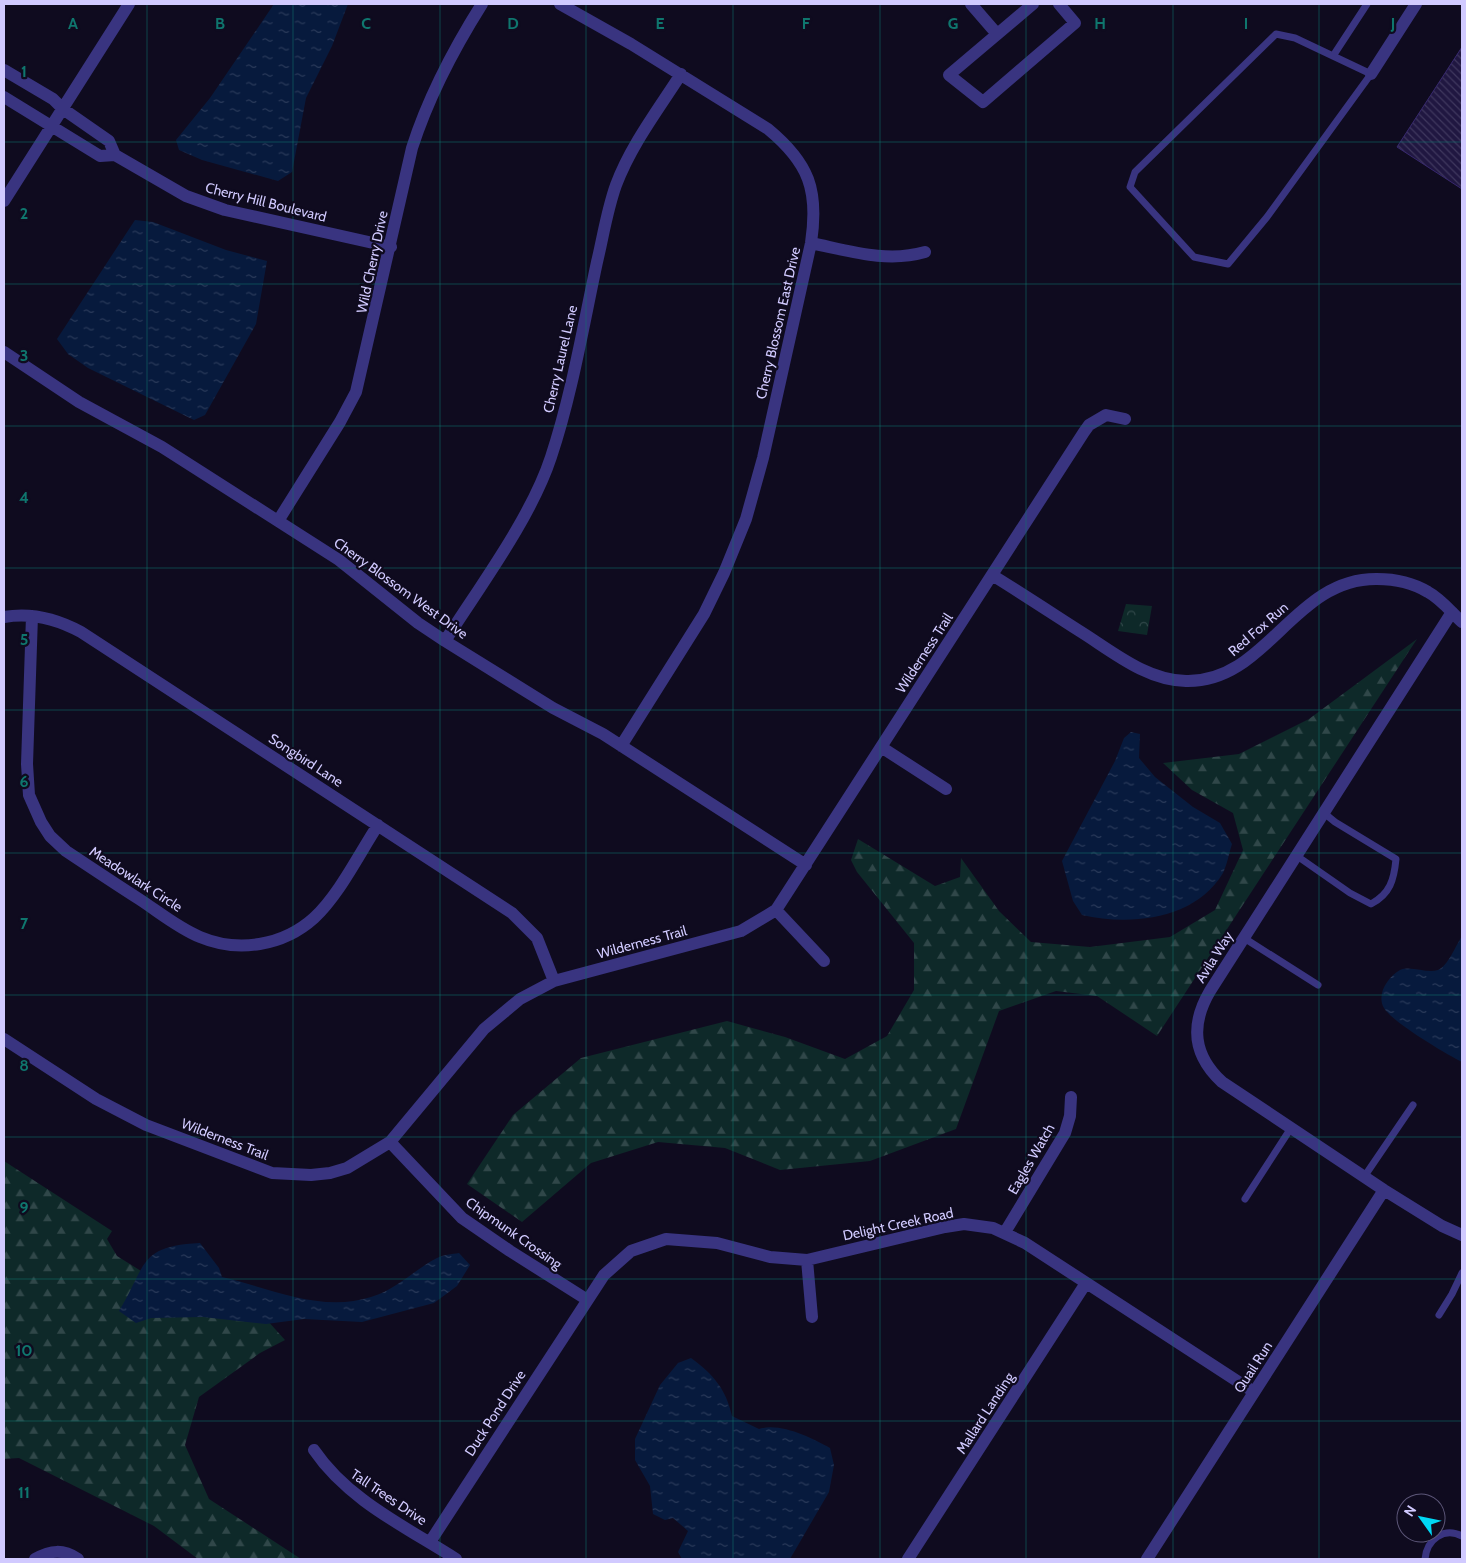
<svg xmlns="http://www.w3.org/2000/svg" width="1466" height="1563" viewBox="0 0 1466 1563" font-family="Cabin,sans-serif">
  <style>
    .forest { fill: url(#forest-firs) }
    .park { fill: url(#park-crowns) }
    .water { fill: url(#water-ripples) }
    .building { fill: url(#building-back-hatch); stroke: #37286e }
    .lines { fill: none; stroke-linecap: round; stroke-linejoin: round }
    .service { stroke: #393480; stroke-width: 7 }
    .minor { stroke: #393480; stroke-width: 12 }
    .grid { fill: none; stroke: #0f766e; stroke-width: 1; stroke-opacity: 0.55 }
    .labels { text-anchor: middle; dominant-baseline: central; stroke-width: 4.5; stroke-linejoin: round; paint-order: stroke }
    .street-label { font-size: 14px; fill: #d1caff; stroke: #0f0b1f }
    .grid-label { font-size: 16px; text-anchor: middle; font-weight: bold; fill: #0f766e; stroke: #0f0b1f; stroke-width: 4.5; stroke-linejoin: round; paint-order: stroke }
  </style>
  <defs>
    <pattern id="forest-firs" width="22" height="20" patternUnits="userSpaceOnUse" patternTransform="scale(1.25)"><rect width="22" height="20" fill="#0e2929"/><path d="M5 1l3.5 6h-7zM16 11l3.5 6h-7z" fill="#304749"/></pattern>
    <pattern id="park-crowns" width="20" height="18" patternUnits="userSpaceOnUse" patternTransform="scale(1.25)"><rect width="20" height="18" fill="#0e2929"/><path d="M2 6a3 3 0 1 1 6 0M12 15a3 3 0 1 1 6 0" fill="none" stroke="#304749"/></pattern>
    <pattern id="water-ripples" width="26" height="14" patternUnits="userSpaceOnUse" patternTransform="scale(1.25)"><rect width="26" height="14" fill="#071a3d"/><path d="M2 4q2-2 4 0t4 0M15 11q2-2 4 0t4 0" fill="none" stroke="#2a3a5a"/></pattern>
    <pattern id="building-back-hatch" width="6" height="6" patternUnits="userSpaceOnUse" patternTransform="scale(1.25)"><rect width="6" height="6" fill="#201741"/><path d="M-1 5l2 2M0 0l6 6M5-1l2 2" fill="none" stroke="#3f375e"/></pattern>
  </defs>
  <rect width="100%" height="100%" fill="#0f0b1f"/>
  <!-- forest -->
  <path class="forest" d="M1417 639 1157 1036 1097 996 1056 991 999 1011 956 1129 870 1161 780 1170 725 1148 658 1142 591 1163 522 1222 467 1184 513 1115 581 1058 727 1021 785 1037 845 1059 887 1036 914 990V943L857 872 851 860 858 839 935 886 960 877 961 858 999 911 1031 942 1090 947 1170 937 1215 910 1243 850 1233 813 1192 790 1163 763 1239 754 1309 719Z
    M4 1161 112 1231 107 1239 117 1256 162 1284 257 1309 285 1340 260 1353 199 1397 185 1445 209 1499 301 1559H198L154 1526 19 1458 4 1459Z"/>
  <!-- park -->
  <path class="park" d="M1126 604 1152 606 1147 635 1118 631Z"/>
  <!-- water -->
  <path class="water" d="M274 4H348L332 46 306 98 292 172 278 181 202 160 179 150 176 140 210 98Z
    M135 220 153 222 226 250 267 261 256 324 205 415 194 420 88 368 68 354 57 339Z
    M1131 732 1140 734 1139 758 1155 777 1193 807 1220 823 1232 844C1229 853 1227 865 1223 873 1195 920 1130 926 1082 915L1073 901 1062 861 1115 761 1124 738Z
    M1462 936V1062C1446 1054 1392 1022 1384 1008 1376 994 1388 977 1400 970 1411 965 1427 974 1438 970 1448 966 1456 945 1462 936Z
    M200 1243 219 1268 222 1277C270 1288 321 1313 371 1297 396 1290 415 1269 437 1258 443 1255 452 1254 459 1253L470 1265 457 1286 434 1303 362 1322 304 1319 266 1324 203 1317 151 1318 136 1323 119 1311C147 1265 138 1246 200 1243Z
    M691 1358C713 1374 726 1389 732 1416L759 1429C780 1422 812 1438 830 1448L834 1465 829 1492 790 1559H682L678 1552 688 1531 673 1518 665 1520 653 1514 650 1486 635 1460V1439L660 1385 678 1363Z"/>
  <!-- building -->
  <path class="building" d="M1462 47V189L1397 147Z"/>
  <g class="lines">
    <!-- service -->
    <path class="service" d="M1276 34 1295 38 1371 74 1267 217 1228 264 1194 257 1130 187 1135 172Z
      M1333 56 1367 4
      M1297 856 1350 893 1371 904C1390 894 1394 880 1396 859L1335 822 1324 813
      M1244 938 1318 985
      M1364 1177 1413 1105
      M1245 1199 1291 1128
      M1439 1315 1452 1294 1462 1273
      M1425 1559C1427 1539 1444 1527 1462 1536"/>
    <!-- minor -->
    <path class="minor" d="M560 4 631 44 768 129C809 163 819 190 811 243L763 458 746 519 724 573 704 614 621 746
      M971 4 997 34
      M1033 4 949 75 983 102 1075 23 1059 4
      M4 70 53 99 63 109 109 141 115 155 186 196 225 210 391 247
      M1371 74 1416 4
      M4 97 100 156 115 155
      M4 201 129 4
      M811 243C850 251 887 263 925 252
      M4 352 79 402 162 447 339 560 418 623 445 641 553 708 603 734 806 865
      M278 521 340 422 356 392 412 148C429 95 453 50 482 4
      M992 575C1021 593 1050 612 1078 630 1112 651 1145 680 1186 681 1267 683 1293 578 1377 579 1394 579 1413 583 1428 592 1441 599 1451 612 1462 622
      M1452 612 1210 991C1190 1025 1193 1055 1222 1082L1384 1190 1442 1226 1462 1235
      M32 616 27 764 29 795 41 822 50 836 66 851C90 867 114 883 139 899 159 912 178 928 200 937 238 953 283 946 314 918 339 895 359 854 378 825
      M4 617C32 612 57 619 81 632L512 913 537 938 554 981
      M445 641C480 586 531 518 551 457 572 394 583 327 597 262 603 237 607 210 616 185 631 145 658 110 681 74
      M881 747 946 789
      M776 910 824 961
      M4 1039 96 1099 146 1125 272 1173 311 1175 330 1173 347 1168 390 1142 484 1029 520 999 554 981 741 931 776 910 1084 432 1089 425 1106 415 1125 419
      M390 1142 462 1218 510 1251 586 1299
      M1005 1232 1065 1133 1070 1116 1071 1097
      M807 1260 812 1317
      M314 1450C348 1500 406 1527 456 1559
      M430 1542 604 1275 631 1251 666 1239 717 1243 770 1257 807 1260 945 1227 964 1224 993 1228 1025 1243 1254 1392
      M35 1559C51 1550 63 1549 78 1559
      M908 1559 1086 1283
      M1147 1559 1384 1190"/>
  </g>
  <!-- grid -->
  <path class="grid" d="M147 4V1559M293 4V1559M440 4V1559M586 4V1559M733 4V1559M880 4V1559M1026 4V1559M1173 4V1559M1319 4V1559M4 142H1462M4 284H1462M4 426H1462M4 568H1462M4 710H1462M4 853H1462M4 995H1462M4 1137H1462M4 1279H1462M4 1421H1462"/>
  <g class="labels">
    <!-- street labels -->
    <g class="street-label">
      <text transform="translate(266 202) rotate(14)">Cherry Hill Boulevard</text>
      <text transform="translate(372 262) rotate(-78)">Wild Cherry Drive</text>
      <text transform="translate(778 323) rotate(-77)">Cherry Blossom East Drive</text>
      <text transform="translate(560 359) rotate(-77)">Cherry Laurel Lane</text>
      <text transform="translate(401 588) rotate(36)">Cherry Blossom West Drive</text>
      <text transform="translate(1258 629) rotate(-41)">Red Fox Run</text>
      <text transform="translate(924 653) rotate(-57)">Wilderness Trail</text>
      <text transform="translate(306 760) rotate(33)">Songbird Lane</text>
      <text transform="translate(136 879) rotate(33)">Meadowlark Circle</text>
      <text transform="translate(642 942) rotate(-15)">Wilderness Trail</text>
      <text transform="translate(1214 957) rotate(-58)">Avila Way</text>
      <text transform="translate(225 1139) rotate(21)">Wilderness Trail</text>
      <text transform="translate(1031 1159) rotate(-60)">Eagles Watch</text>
      <text transform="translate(898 1224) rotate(-12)">Delight Creek Road</text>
      <text transform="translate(514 1233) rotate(35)">Chipmunk Crossing</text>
      <text transform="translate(1253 1367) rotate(-57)">Quail Run</text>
      <text transform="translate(495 1413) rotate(-57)">Duck Pond Drive</text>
      <text transform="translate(985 1413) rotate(-57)">Mallard Landing</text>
      <text transform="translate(389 1497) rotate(34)">Tall Trees Drive</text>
    </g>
  </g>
  <g class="grid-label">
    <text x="73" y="29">A</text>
    <text x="220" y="29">B</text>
    <text x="366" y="29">C</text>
    <text x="513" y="29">D</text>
    <text x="660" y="29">E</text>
    <text x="806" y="29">F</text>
    <text x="953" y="29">G</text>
    <text x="1100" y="29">H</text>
    <text x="1246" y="29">I</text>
    <text x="1393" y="29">J</text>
    <text x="24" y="77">1</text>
    <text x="24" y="219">2</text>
    <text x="24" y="361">3</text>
    <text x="24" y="503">4</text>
    <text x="24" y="645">5</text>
    <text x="24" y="787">6</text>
    <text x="24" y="929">7</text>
    <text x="24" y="1071">8</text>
    <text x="24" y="1213">9</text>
    <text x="24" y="1356">10</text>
    <text x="24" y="1498">11</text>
  </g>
  <!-- border -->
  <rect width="1466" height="1563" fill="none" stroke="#d1caff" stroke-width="10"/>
  <!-- north arrow -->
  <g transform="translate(1421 1518) rotate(303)"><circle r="24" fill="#0f0b1f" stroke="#5d5779"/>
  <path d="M0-4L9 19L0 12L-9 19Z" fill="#00d8f5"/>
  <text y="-8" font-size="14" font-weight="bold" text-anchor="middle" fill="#d1caff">N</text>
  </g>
</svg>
